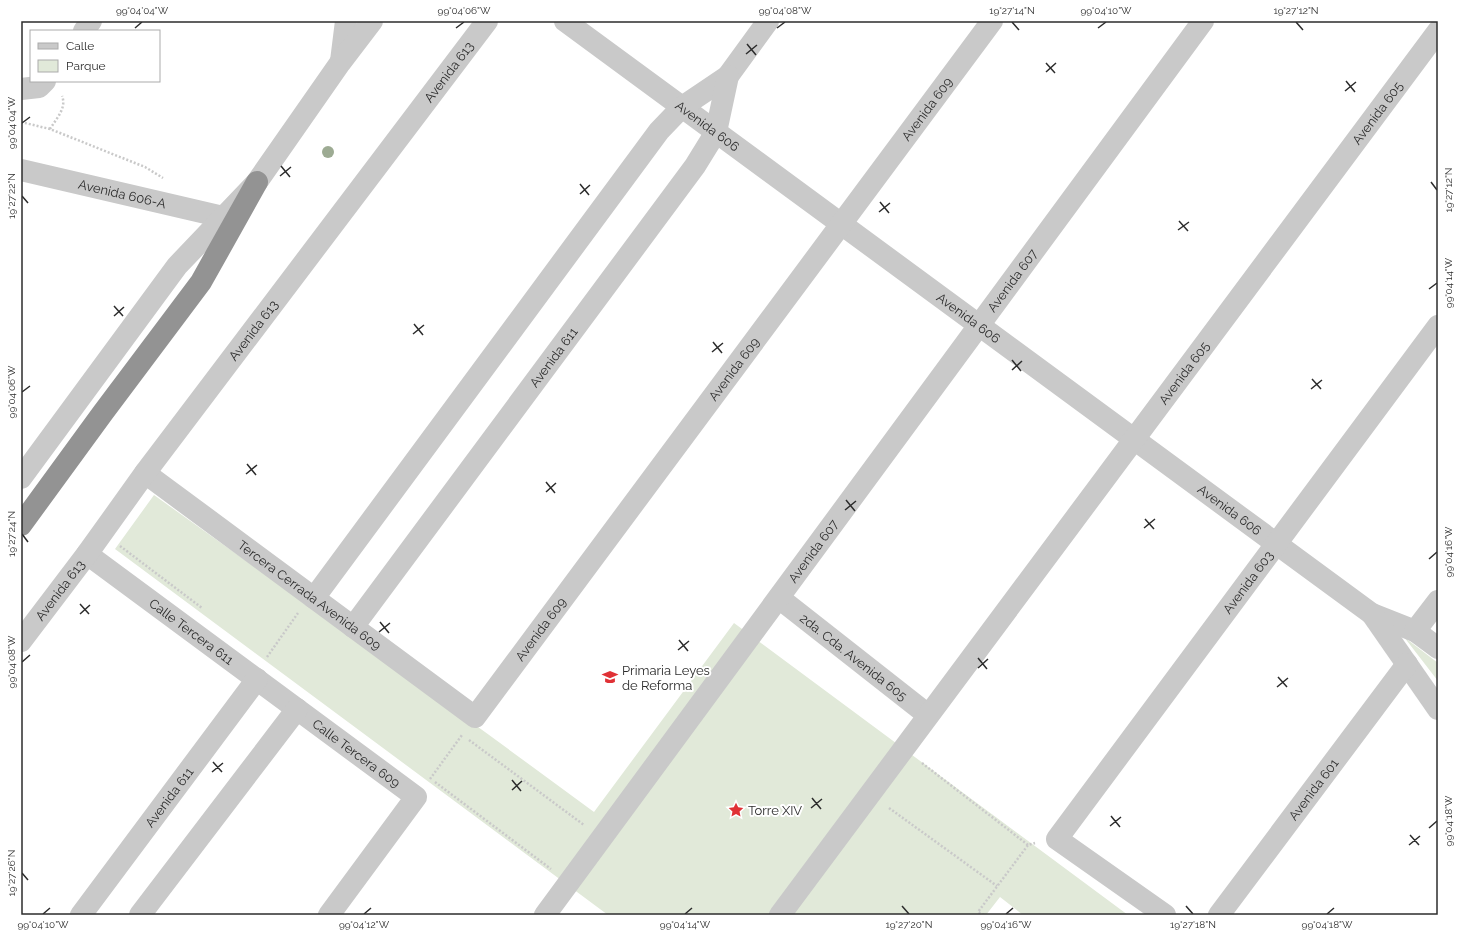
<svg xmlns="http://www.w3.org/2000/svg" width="1459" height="936" viewBox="0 0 1459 936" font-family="Raleway,sans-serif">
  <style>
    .green { fill: #e1e9d9 }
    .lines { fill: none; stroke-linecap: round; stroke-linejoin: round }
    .path { stroke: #c9c9c9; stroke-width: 2.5; stroke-dasharray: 2 2; stroke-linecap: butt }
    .minor { stroke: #c9c9c9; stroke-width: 22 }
    .highway { stroke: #939393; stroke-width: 22 }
    .tree { fill: #9dab93 }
    .ticks { fill: none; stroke: #2c2c2c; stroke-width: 1.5 }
    .labels { text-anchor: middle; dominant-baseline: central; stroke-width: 4; stroke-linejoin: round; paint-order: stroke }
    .street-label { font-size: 13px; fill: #2c2c2c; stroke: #fff }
    .poi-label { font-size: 13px; fill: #2c2c2c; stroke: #fff; text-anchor: start }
    .neatline { fill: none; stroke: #2c2c2c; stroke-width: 1.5 }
    .ticks-label { font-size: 10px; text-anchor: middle; fill: #2c2c2c }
  </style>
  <rect width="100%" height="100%" fill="#fff"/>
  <!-- green -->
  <path class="green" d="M154 495 485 732 594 812 734 623 1128 915H1023L1000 897 986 915H608L115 549Z
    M1404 637 1438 663V681Z"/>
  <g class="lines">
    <!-- path -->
    <path class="path" d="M21 122 50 129 145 167 163 178
      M50 129C56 119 67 108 62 96
      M120 546 202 608
      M267 657 298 613
      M469 740 584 825
      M922 763 1028 845
      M430 779 462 735
      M435 782 551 869
      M889 808 997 886
      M984 915 978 912 1028 845 1035 843"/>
    <!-- minor -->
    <g class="minor">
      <path id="s1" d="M565 21 1372 614 1415 631 1438 648"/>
      <path d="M84 31 91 21"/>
      <path d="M341 61 346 21"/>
      <path d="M21 89 39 87 45 81"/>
      <path id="s2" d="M21 170 223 217"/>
      <path id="s3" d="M145 473 475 717 992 21"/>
      <path d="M21 478 177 266 257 182 340 63 372 21"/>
      <path id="s4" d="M87 554 416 797 329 915"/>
      <path d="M314 598 659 131 682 107 728 76 768 21"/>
      <path id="s5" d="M779 598 928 715"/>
      <path d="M1372 614 1438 709"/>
      <path id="s6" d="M353 627 695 166 716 132 728 76"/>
      <path d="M1415 631 1438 601"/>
      <path id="s7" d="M21 641 87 554 145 473 487 21"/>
      <path id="s8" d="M81 915 257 679"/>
      <path d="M140 915 297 709"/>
      <path id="s9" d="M545 915 1203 21"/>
      <path id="s10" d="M780 915 1438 31"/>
      <path id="s11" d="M1165 915 1057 839 1438 326"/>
      <path id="s12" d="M1219 915 1407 664"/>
    </g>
    <!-- highway -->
    <path class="highway" d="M21 525 102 414 201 282 257 182"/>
  </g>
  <!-- trees -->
  <circle class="tree" cx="328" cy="152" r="6"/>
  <!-- ticks -->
  <path class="ticks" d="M1012 22 1019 30M1296 22 1303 30M135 28 142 22M456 28 464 22M777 28 785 22M1098 28 1106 22M747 44 756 55M746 54 757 45M1046 63 1055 73M1046 72 1056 63M1346 81 1355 92M1345 91 1356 82M22 123 30 117M281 166 290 177M280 176 291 167M1431 182 1437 190M580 184 589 195M580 194 590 185M22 196 28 203M880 202 889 213M879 212 890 203M1179 221 1188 231M1178 230 1189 222M1429 289 1437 283M114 306 123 316M114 316 124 307M414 324 423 335M413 334 424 325M713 342 722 353M712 352 723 343M1012 360 1021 371M1012 370 1022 361M1312 379 1321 389M1311 389 1322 380M22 392 30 386M247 464 256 475M246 474 257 465M546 482 555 493M546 492 556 483M846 500 855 511M845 510 856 501M1145 519 1154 529M1144 528 1155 519M22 534 28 542M1429 559 1437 552M80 604 89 614M80 614 90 605M380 622 389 633M379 632 390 623M679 640 688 651M678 650 689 641M978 658 987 669M22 662 30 655M978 668 988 659M1278 677 1287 687M1277 687 1288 678M213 762 222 772M212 772 223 763M512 780 521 791M512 790 522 781M812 798 821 809M811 808 822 799M1111 816 1120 827M1110 826 1121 817M1429 828 1437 821M1410 835 1419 845M1409 845 1420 836M22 873 28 880M902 906 909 914M1186 906 1193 914M43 914 50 908M364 914 371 908M685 914 692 908M1006 914 1013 908M1327 914 1334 908"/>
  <!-- icons -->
  <defs>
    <symbol id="school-bare" viewBox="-9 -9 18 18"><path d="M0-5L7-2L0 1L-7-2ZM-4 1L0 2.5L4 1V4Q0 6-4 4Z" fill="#e03135" stroke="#fff" stroke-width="2.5" paint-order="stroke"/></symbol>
    <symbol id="sight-bare" viewBox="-9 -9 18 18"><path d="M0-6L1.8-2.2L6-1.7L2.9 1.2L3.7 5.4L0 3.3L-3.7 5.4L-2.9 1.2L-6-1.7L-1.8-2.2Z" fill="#e03135" stroke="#fff" stroke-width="2.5" paint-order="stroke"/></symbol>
  </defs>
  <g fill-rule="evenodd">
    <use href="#school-bare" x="599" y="666" width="22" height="22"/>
    <use href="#sight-bare" x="725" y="799" width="22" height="22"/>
  </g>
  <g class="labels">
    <!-- street labels -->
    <g class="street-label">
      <text stroke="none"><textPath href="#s7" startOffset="712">Avenida 613</textPath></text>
      <text stroke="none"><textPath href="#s3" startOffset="1168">Avenida 609</textPath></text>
      <text stroke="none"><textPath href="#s10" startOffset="1000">Avenida 605</textPath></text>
      <text stroke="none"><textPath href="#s1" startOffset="177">Avenida 606</textPath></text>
      <text stroke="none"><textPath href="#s2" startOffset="104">Avenida 606-A</textPath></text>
      <text stroke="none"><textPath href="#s9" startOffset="788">Avenida 607</textPath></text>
      <text stroke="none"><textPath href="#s1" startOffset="501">Avenida 606</textPath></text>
      <text stroke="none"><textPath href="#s7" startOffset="388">Avenida 613</textPath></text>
      <text stroke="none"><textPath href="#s6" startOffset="336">Avenida 611</textPath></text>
      <text stroke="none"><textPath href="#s3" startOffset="844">Avenida 609</textPath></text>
      <text stroke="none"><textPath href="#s10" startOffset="676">Avenida 605</textPath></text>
      <text stroke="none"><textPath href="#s1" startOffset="825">Avenida 606</textPath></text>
      <text stroke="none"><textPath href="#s9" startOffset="452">Avenida 607</textPath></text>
      <text stroke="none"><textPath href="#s11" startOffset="452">Avenida 603</textPath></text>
      <text stroke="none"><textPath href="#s7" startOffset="64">Avenida 613</textPath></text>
      <text stroke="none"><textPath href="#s3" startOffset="205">Tercera Cerrada Avenida 609</textPath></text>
      <text stroke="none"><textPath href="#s3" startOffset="520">Avenida 609</textPath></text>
      <text stroke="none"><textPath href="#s4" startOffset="130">Calle Tercera 611</textPath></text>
      <text stroke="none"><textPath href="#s5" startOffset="95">2da. Cda. Avenida 605</textPath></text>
      <text stroke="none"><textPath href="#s4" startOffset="335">Calle Tercera 609</textPath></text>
      <text stroke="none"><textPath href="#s12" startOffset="157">Avenida 601</textPath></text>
      <text stroke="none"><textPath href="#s8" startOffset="147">Avenida 611</textPath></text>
    </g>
    <!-- poi labels -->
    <g class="poi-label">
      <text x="622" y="670">Primaria Leyes<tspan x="622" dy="15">de Reforma</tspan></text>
      <text x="748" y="810">Torre XIV</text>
    </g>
  </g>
  <!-- border -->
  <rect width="1459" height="936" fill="none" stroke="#ffffff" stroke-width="44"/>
  <!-- legend -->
  <rect x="30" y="30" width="130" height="52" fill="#ffffff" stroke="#ababab"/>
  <rect x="38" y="43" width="20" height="6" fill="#c9c9c9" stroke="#ababab"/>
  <text x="66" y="50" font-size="12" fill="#2c2c2c">Calle</text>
  <rect x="38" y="60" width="20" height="12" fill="#e1e9d9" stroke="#ababab"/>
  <text x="66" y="70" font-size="12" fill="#2c2c2c">Parque</text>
  <rect x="22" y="22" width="1415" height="892" class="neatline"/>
  <g class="ticks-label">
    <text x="142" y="14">99°04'04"W</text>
    <text x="464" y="14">99°04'06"W</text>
    <text x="785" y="14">99°04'08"W</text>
    <text x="1012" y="14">19°27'14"N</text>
    <text x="1106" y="14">99°04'10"W</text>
    <text x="1296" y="14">19°27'12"N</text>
    <text transform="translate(11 123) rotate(-90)" y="4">99°04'04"W</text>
    <text transform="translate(1448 190) rotate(-90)" y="4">19°27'12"N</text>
    <text transform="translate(11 196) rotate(-90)" y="4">19°27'22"N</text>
    <text transform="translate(1448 283) rotate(-90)" y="4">99°04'14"W</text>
    <text transform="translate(11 392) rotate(-90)" y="4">99°04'06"W</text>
    <text transform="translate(11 534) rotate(-90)" y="4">19°27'24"N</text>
    <text transform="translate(1448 552) rotate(-90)" y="4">99°04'16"W</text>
    <text transform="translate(11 662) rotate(-90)" y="4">99°04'08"W</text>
    <text transform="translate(1448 821) rotate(-90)" y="4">99°04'18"W</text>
    <text transform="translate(11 873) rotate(-90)" y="4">19°27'26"N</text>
    <text x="43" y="928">99°04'10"W</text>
    <text x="364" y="928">99°04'12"W</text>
    <text x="685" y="928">99°04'14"W</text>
    <text x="909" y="928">19°27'20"N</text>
    <text x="1006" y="928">99°04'16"W</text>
    <text x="1193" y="928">19°27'18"N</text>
    <text x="1327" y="928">99°04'18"W</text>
  </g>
</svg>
